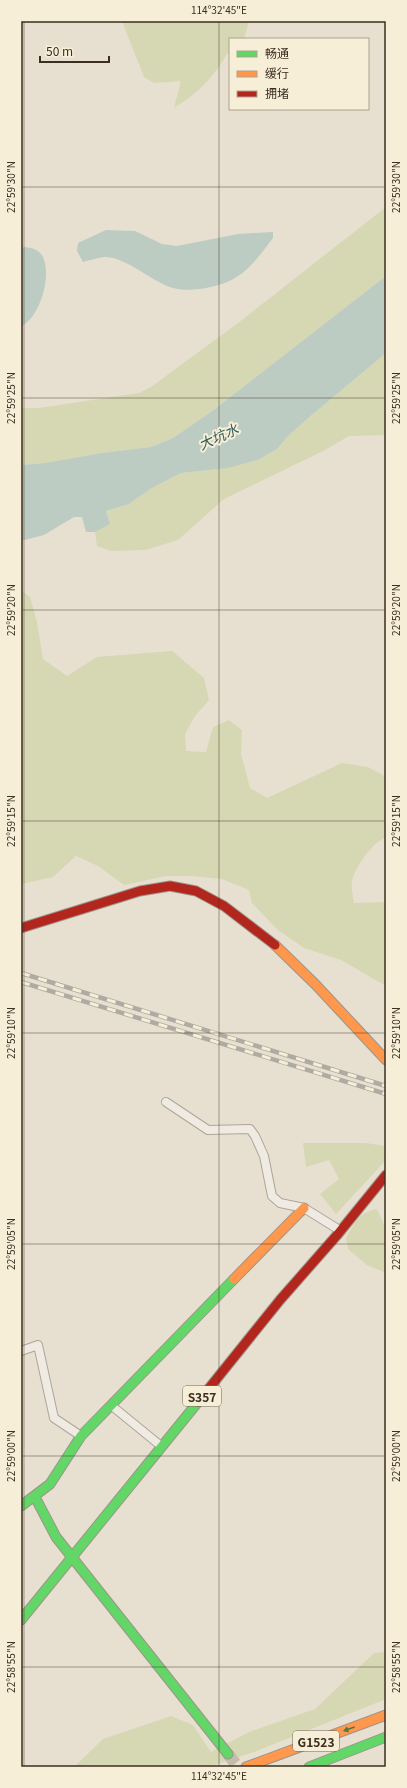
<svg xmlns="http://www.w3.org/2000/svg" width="407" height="1788" viewBox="0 0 407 1788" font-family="Georgia,'Noto Sans SC',serif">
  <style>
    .green { fill: #d6d7b3 }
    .water { fill: #bcccc2 }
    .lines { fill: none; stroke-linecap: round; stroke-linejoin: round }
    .secondary-tunnel { stroke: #c5bcae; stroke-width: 12; stroke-dasharray: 12 6; stroke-linecap: butt }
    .street-casing { stroke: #ada599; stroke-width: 10 }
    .fast-casing { stroke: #9c958a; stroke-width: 11 }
    .slow-casing { stroke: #9c958a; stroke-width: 11 }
    .jam-casing { stroke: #9c958a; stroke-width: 11 }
    .street { stroke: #efebe3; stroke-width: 8 }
    .fast { stroke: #63d668; stroke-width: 9 }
    .slow { stroke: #ff974d; stroke-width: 9 }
    .jam { stroke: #b3261e; stroke-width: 9 }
    .rail-casing { stroke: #afaaa2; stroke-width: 4.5 }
    .rail { stroke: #f7eed8; stroke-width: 3; stroke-dasharray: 9; stroke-linecap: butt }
    .oneway { fill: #4e7a40 }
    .ticks { fill: none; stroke: #3d2e20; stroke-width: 1; stroke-opacity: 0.45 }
    .labels { text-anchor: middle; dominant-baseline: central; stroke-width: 4; stroke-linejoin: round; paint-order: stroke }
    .shield { fill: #f7eed8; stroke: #756857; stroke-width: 1 }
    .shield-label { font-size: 12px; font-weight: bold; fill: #3d2e20 }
    .water-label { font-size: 14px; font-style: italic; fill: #2f5d5a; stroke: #f7eed8 }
    .neatline { fill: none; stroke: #3d2e20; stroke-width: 1.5 }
    .ticks-label { font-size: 10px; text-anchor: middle; fill: #3d2e20 }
  </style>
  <rect width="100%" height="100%" fill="#e7e0d1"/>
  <!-- green -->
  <path class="green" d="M122 21H249L244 39H230V53L227 54C211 80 199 92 174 108L181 81 154 83 144 77Z
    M386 207V276L211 412 173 438 151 447 102 453 45 463 21 465V408H39L139 393 151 387 238 323Z
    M386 353V435L349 436 323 451 224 499 178 540 145 550 111 551 97 546 95 532 110 524 106 511 129 504 150 489 181 473 228 468 258 460 277 449 288 436 307 419Z
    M21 590 30 597 37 622 43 659 67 676 97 657 172 651 204 678 209 700 195 716 185 734 186 751 206 752 213 727 229 720 242 730 241 754 250 788 267 798 342 763 368 767 386 777V838C373 841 355 867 352 881 351 887 353 897 354 903L386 902V986L341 960 304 948 278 930 252 903 249 890 222 879 191 876H166L124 885 98 866 76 856 53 877 21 884Z
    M303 1143H366L385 1146 386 1160 336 1214 320 1194 339 1179 329 1160 306 1167Z
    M377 1209 386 1229V1273L367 1265 348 1249 346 1238C355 1223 358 1213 377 1209Z
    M386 1652V1699L254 1752 208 1767H74L103 1739 171 1716 193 1725 211 1752 249 1732 315 1709 374 1653Z"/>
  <!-- water -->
  <path class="water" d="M106 230 135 231 162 244 177 246 238 234 273 232V238C263 251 252 267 238 276 223 287 191 293 173 288 152 282 127 257 104 257 97 258 90 260 83 262L77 251 78 243Z
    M25 247C32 248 37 249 41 254 54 271 40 319 21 326V248Z
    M386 276V353L307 419 288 436 277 449 258 460 228 468 181 473 150 489 129 504 106 511 110 524 95 532H86L82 517H74L44 535 21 541V465L45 463 102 453 151 447 173 438 211 412Z"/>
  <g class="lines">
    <!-- secondary-tunnel -->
    <path class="secondary-tunnel" d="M228 1754 238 1767"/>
    <defs>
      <path id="street" d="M166 1102 208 1130 250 1129 255 1136 264 1156 272 1196 280 1203 304 1208 341 1231
        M21 1351 38 1345 54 1418 81 1436
        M112 1406 161 1446"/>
      <path id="fast" d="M35 1497 56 1537 228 1754
        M21 1506 50 1484 81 1436 234 1279
        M21 1620 198 1402
        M309 1767 386 1737"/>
      <path id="slow" d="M275 945 315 984 386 1060
        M234 1279 304 1208
        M246 1767 386 1715"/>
      <path id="jam" d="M21 928 140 891 170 886 196 891 224 906 275 945
        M198 1402 280 1300 338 1234 386 1175"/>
    </defs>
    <!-- street casing -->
    <use href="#street" class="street-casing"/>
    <!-- fast casing -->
    <use href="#fast" class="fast-casing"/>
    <!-- slow casing -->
    <use href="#slow" class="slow-casing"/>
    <!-- jam casing -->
    <use href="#jam" class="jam-casing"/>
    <!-- street -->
    <use href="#street" class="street"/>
    <!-- fast -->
    <use href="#fast" class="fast"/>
    <!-- slow -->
    <use href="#slow" class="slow"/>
    <!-- jam -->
    <use href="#jam" class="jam"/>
    <defs>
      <path id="rail" d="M21 973 386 1086
        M21 982 386 1094"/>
    </defs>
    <!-- rail casing -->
    <use href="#rail" class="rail-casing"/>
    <!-- rail -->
    <use href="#rail" class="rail"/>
  </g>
  <!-- one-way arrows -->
  <defs><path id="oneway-solid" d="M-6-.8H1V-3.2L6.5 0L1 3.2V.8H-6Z"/></defs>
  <use class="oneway" href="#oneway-solid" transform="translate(349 1729) rotate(160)"/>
  <!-- ticks -->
  <path class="ticks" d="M24 21V1767M219 21V1767M21 187H386M21 398H386M21 610H386M21 821H386M21 1033H386M21 1244H386M21 1456H386M21 1667H386"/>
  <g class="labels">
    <!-- shield labels -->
    <g class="shield">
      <rect x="183" y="1386" width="38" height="20" rx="3"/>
      <rect x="293" y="1731" width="46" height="20" rx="3"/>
    </g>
    <g class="shield-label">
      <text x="202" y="1396">S357</text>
      <text x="316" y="1741">G1523</text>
    </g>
    <!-- water labels -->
    <g class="water-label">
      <text transform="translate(218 436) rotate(-25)">大坑水</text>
    </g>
  </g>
  <!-- border -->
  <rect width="407" height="1788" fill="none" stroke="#f7eed8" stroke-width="44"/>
  <!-- legend -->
  <rect x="229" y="38" width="140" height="72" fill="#f7eed8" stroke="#ada18e"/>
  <rect x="237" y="51" width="20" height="6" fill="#63d668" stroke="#ada18e"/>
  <text x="265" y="58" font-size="12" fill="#3d2e20">畅通</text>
  <rect x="237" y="71" width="20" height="6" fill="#ff974d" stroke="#ada18e"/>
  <text x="265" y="78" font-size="12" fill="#3d2e20">缓行</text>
  <rect x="237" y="91" width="20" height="6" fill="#b3261e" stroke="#ada18e"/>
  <text x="265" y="98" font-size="12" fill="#3d2e20">拥堵</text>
  <!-- scale -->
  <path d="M40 56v6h69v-6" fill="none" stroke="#3d2e20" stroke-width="2"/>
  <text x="46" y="56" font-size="12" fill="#3d2e20" stroke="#f7eed8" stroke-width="3" paint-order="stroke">50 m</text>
  <rect x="22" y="22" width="363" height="1744" class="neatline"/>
  <g class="ticks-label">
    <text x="219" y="14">114°32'45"E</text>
    <text transform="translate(11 187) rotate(-90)" y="4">22°59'30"N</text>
    <text transform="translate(396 187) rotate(-90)" y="4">22°59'30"N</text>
    <text transform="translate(11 398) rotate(-90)" y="4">22°59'25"N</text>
    <text transform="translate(396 398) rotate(-90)" y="4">22°59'25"N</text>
    <text transform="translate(11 610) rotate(-90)" y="4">22°59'20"N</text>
    <text transform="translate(396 610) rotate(-90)" y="4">22°59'20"N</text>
    <text transform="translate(11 821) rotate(-90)" y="4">22°59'15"N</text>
    <text transform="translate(396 821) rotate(-90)" y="4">22°59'15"N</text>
    <text transform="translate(11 1033) rotate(-90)" y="4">22°59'10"N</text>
    <text transform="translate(396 1033) rotate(-90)" y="4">22°59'10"N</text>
    <text transform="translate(11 1244) rotate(-90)" y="4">22°59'05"N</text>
    <text transform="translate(396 1244) rotate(-90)" y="4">22°59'05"N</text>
    <text transform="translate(11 1456) rotate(-90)" y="4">22°59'00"N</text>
    <text transform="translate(396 1456) rotate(-90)" y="4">22°59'00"N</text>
    <text transform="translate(11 1667) rotate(-90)" y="4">22°58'55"N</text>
    <text transform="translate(396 1667) rotate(-90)" y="4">22°58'55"N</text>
    <text x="219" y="1780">114°32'45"E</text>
  </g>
</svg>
